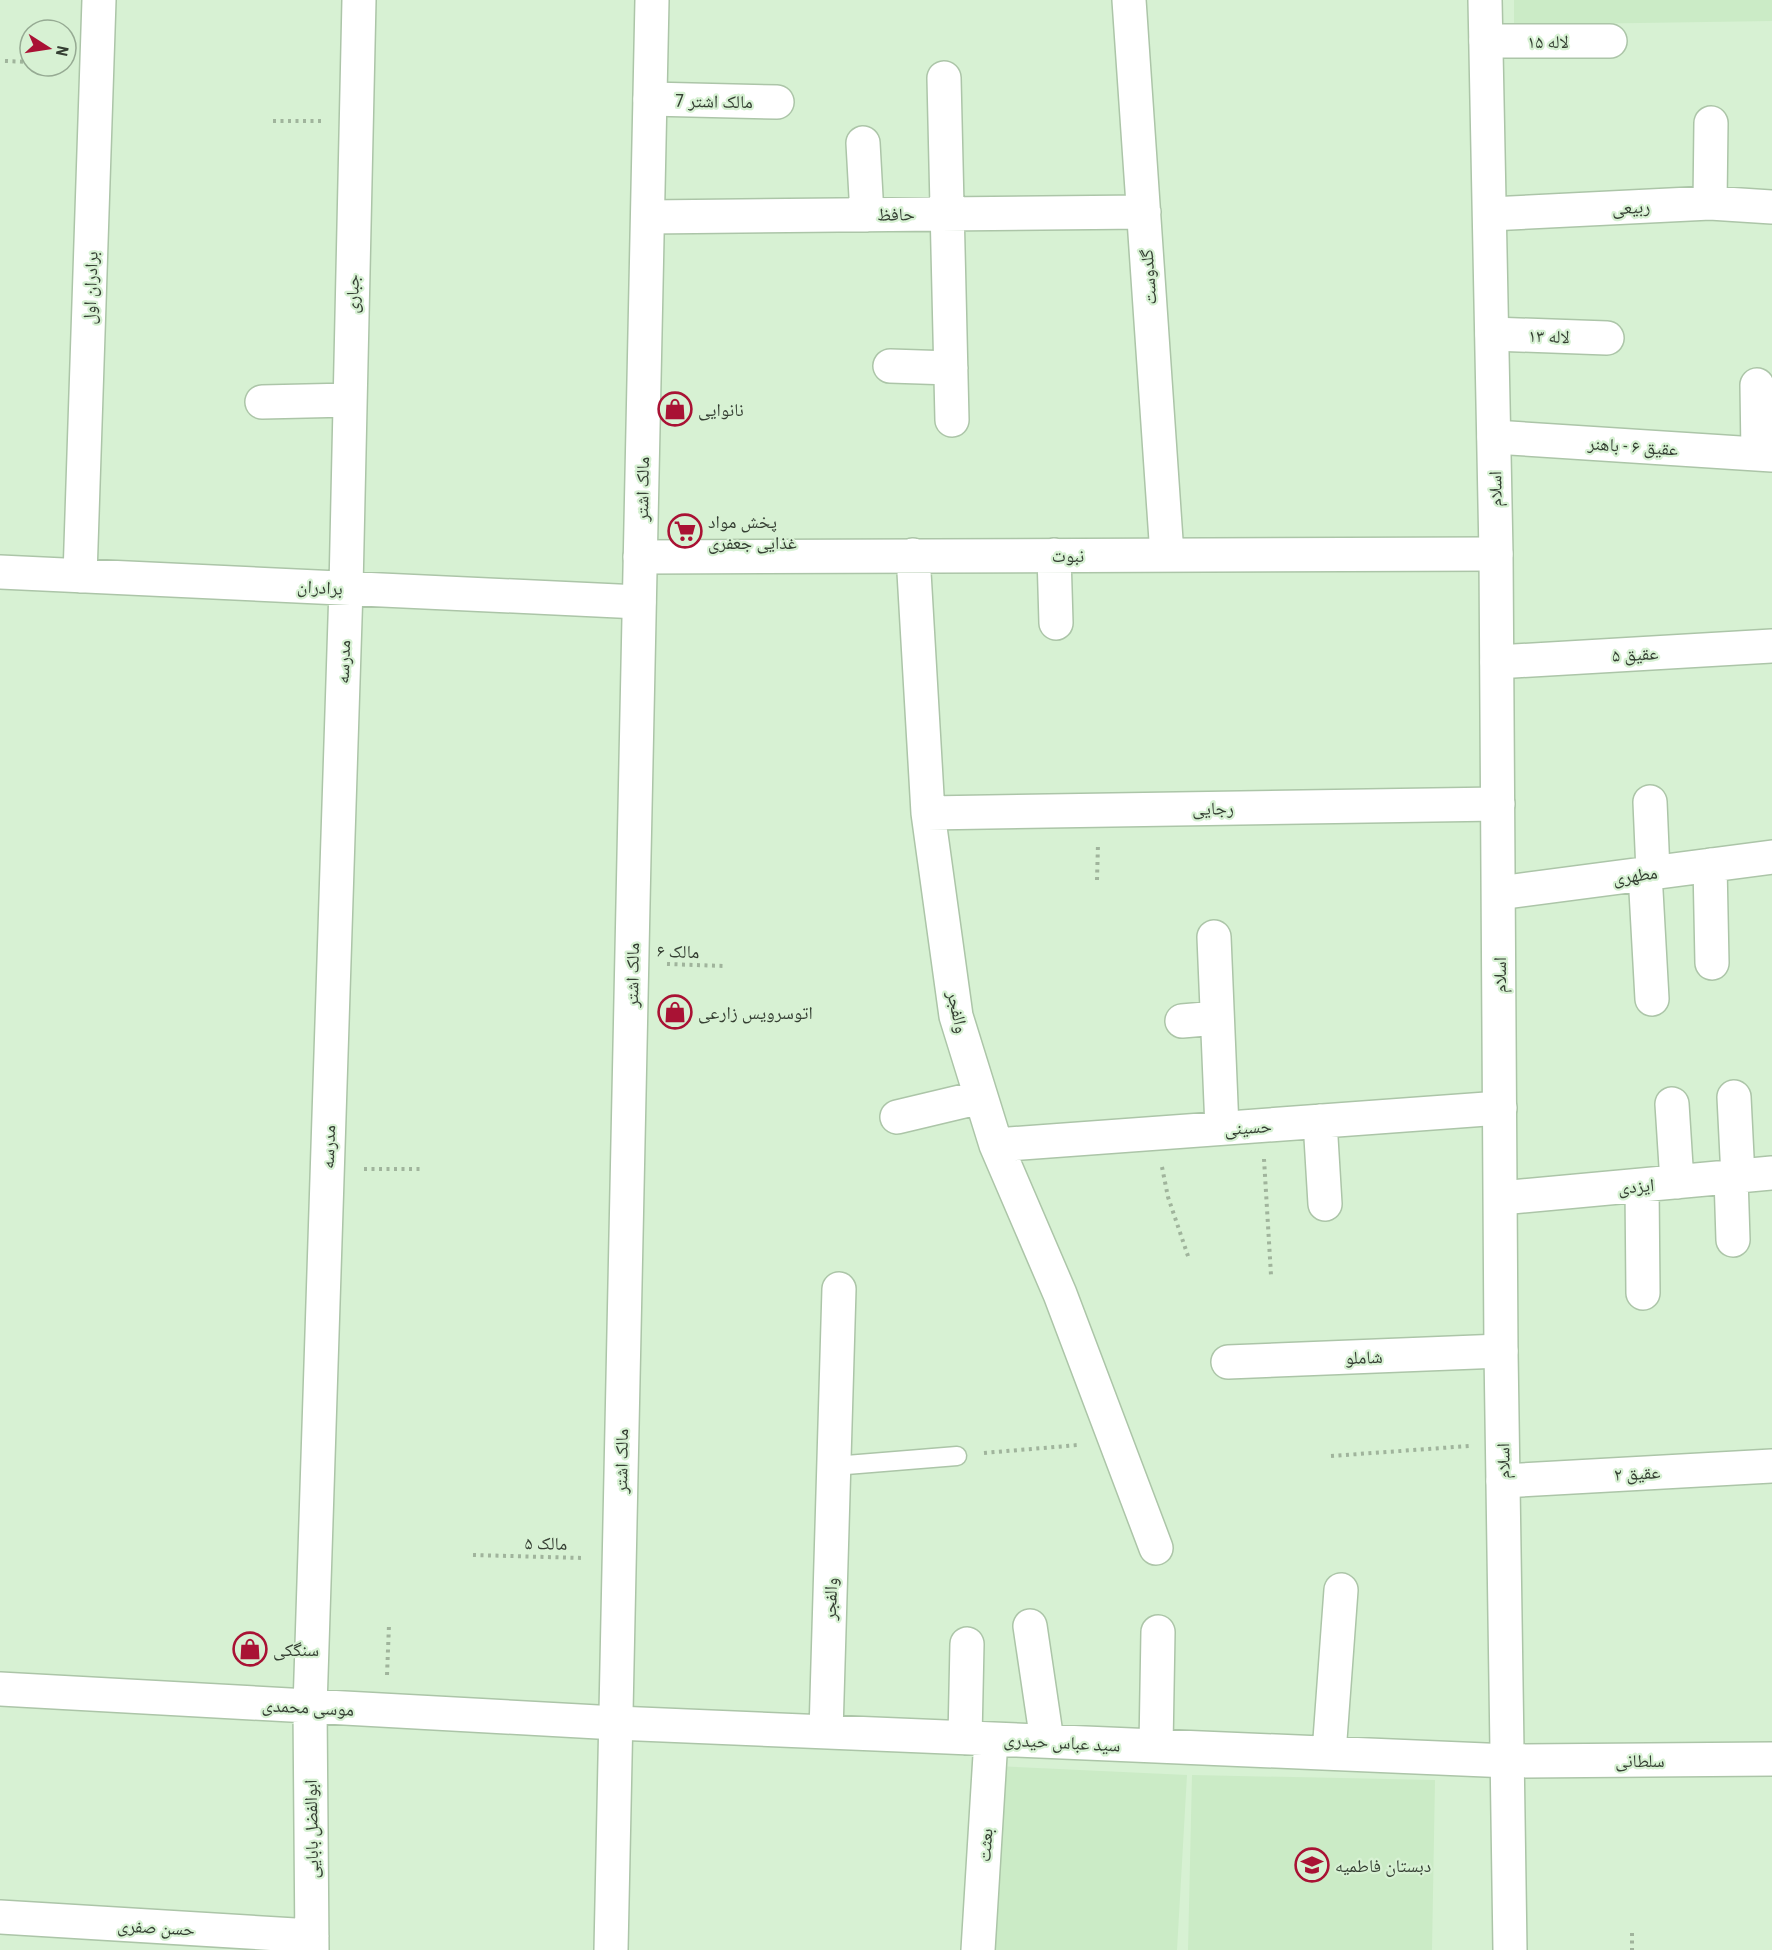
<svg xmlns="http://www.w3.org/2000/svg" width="1772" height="1950" viewBox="0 0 1772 1950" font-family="'Roboto Condensed','Noto Naskh Arabic',sans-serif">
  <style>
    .built { fill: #cbebc6 }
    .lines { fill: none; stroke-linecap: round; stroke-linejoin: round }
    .lane-casing { stroke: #acc5a8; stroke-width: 21 }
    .street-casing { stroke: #acc5a8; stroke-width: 36 }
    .secondary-casing { stroke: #acc5a8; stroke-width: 36 }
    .path { stroke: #a0b49c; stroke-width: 4; stroke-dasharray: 3 4.5; stroke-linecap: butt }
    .lane { stroke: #fff; stroke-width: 18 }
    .street { stroke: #fff; stroke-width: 33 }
    .secondary { stroke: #fff; stroke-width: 33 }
    .labels { text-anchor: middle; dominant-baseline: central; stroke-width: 4.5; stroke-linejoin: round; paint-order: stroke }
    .street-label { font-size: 18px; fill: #353f33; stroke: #d7f1d3 }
    .poi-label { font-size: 18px; fill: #353f33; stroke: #d7f1d3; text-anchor: start }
  </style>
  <rect width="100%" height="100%" fill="#d7f1d3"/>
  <!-- built -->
  <path class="built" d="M1514 0H1772V21L1514 25Z
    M996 1766 1187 1775 1177 1950H986Z
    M1192 1775 1435 1780 1432 1950H1188Z"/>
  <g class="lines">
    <defs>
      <path id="lane" d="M834 1466 957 1456"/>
      <path id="street" d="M1129 0 1167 555
        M1486 41H1610
        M944 78 952 420
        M650 99 777 102
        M863 143 867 215
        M1710 203 1711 123
        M1490 214 1710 203 1772 207
        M648 217 1144 212
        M1492 334 1607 338
        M890 366 951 368
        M1757 385 1758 454
        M262 402 350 400
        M1494 437 1772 455
        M913 555 928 813 956 1016 996 1145 1060 1294 1156 1548
        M1054 555 1056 623
        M640 557 1496 554
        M0 572 639 602
        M80 576 99 0
        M1497 662 1772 646
        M1650 802 1653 872
        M928 813 1498 804
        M1710 865 1712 963
        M1645 873 1652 999
        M1499 893 1772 857
        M1214 937 1222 1128
        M1182 1021 1217 1018
        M1734 1097 1738 1177
        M1672 1104 1677 1182
        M897 1117 981 1097
        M1320 1121 1325 1204
        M996 1145 1500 1108
        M1731 1177 1733 1240
        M1642 1186 1643 1293
        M1501 1198 1772 1173
        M1228 1362 1501 1351
        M1503 1481 1772 1466
        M1030 1626 1047 1741
        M0 1689 616 1723 1509 1761 1772 1759
        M826 1732 839 1289
        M965 1738 967 1644
        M1156 1746 1158 1632
        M1329 1753 1341 1590
        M0 1917 312 1936
        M312 1950 310 1707 346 588 359 0
        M978 1950 991 1739"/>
      <path id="secondary" d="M1485 0 1496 554 1501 1351 1510 1950
        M611 1950 652 0"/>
    </defs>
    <!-- lane casing -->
    <use href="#lane" class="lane-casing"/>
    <!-- street casing -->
    <use href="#street" class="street-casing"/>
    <!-- secondary casing -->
    <use href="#secondary" class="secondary-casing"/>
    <!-- path -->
    <path class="path" d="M5 61 30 62
      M273 121H322
      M1097 880 1098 844
      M667 964 724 966
      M1264 1159 1271 1275
      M1162 1167 1168 1197 1189 1259
      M364 1169H423
      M984 1453 1078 1445
      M1331 1456 1469 1446
      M473 1555 583 1558
      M387 1675 389 1625
      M1632 1933V1950"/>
    <!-- lane -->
    <use href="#lane" class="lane"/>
    <!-- street -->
    <use href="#street" class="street"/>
    <!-- secondary -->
    <use href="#secondary" class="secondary"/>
  </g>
  <!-- icons -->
  <defs>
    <symbol id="shop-ring" viewBox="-11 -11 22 22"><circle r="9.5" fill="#d7f1d3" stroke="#a91234" stroke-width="1.5"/><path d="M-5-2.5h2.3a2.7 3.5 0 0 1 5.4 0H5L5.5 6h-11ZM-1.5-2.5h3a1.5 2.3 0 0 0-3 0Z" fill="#a91234"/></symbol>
    <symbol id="supermarket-ring" viewBox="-11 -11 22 22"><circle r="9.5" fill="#d7f1d3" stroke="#a91234" stroke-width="1.5"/><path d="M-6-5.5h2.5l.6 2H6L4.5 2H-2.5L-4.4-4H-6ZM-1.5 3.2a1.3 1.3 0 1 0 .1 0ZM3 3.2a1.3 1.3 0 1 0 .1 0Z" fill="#a91234"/></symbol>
    <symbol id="school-ring" viewBox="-11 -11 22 22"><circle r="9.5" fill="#d7f1d3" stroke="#a91234" stroke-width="1.5"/><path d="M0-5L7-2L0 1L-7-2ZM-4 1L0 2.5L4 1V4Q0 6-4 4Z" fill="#a91234"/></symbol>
  </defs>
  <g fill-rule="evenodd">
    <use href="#shop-ring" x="656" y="390" width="38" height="38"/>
    <use href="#supermarket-ring" x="666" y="512" width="38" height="38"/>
    <use href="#shop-ring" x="656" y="993" width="38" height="38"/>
    <use href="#shop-ring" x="231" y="1630" width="38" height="38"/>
    <use href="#school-ring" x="1293" y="1846" width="38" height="38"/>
  </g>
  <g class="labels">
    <!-- street labels -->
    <g class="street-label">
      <text x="1548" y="41">لاله ۱۵</text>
      <text transform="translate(714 101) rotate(1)">مالک اشتر 7</text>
      <text transform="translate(1631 207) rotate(-3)">ربیعی</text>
      <text transform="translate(896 214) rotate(-1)">حافظ</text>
      <text transform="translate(1148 277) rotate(-94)">گلدوست</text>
      <text transform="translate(90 288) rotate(-88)">برادران اول</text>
      <text transform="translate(352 294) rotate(-89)">جباری</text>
      <text transform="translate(1549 336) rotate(2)">لاله ۱۳</text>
      <text transform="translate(1633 446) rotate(4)">عقیق ۶ - باهنر</text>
      <text transform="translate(642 489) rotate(-89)">مالک اشتر</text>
      <text transform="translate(1495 489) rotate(-91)">اسلام</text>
      <text x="1068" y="555">نبوت</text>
      <text transform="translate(320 587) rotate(3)">برادران</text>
      <text transform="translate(1635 654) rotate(-3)">عقیق ۵</text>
      <text transform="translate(343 662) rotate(-88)">مدرسه</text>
      <text transform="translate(1213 808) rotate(-1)">رجایی</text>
      <text transform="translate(1635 875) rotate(-8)">مطهری</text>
      <text transform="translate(678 951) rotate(2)">مالک ۶</text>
      <text transform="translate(632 975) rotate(-89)">مالک اشتر</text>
      <text transform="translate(1499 975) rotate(-90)">اسلام</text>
      <text transform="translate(958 1012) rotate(78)">والفجر</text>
      <text transform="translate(1248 1127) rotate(-4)">حسینی</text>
      <text transform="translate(328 1147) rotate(-88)">مدرسه</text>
      <text transform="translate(1636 1186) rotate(-5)">ایزدی</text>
      <text transform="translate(1364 1357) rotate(-2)">شاملو</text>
      <text transform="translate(621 1461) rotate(-89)">مالک اشتر</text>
      <text transform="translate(1503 1461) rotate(-91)">اسلام</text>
      <text transform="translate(1637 1473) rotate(-3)">عقیق ۲</text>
      <text transform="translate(546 1543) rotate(1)">مالک ۵</text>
      <text transform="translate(830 1599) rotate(-88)">والفجر</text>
      <text transform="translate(308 1707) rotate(3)">موسی محمدی</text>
      <text transform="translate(1062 1742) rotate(3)">سید عباس حیدری</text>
      <text x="1640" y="1760">سلطانی</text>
      <text transform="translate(311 1829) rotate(-91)">ابوالفضل بابایی</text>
      <text transform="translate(985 1845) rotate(-86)">بعثت</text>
      <text transform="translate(156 1927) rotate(3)">حسن صفری</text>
    </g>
    <!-- poi labels -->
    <g class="poi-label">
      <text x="698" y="409">نانوایی</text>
      <text x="708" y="521">پخش مواد<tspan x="708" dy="21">غذایی جعفری</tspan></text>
      <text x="698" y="1012">اتوسرویس زارعی</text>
      <text x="273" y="1649">سنگکی</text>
      <text x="1335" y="1865">دبستان فاطمیه</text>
    </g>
  </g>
  <!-- north arrow -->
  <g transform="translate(48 48) rotate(102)"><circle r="28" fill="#d7f1d3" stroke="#96aa93" stroke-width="1.5"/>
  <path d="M0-4.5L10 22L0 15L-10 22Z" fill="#a91234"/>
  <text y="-9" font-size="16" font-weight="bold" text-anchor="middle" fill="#353f33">N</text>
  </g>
</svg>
